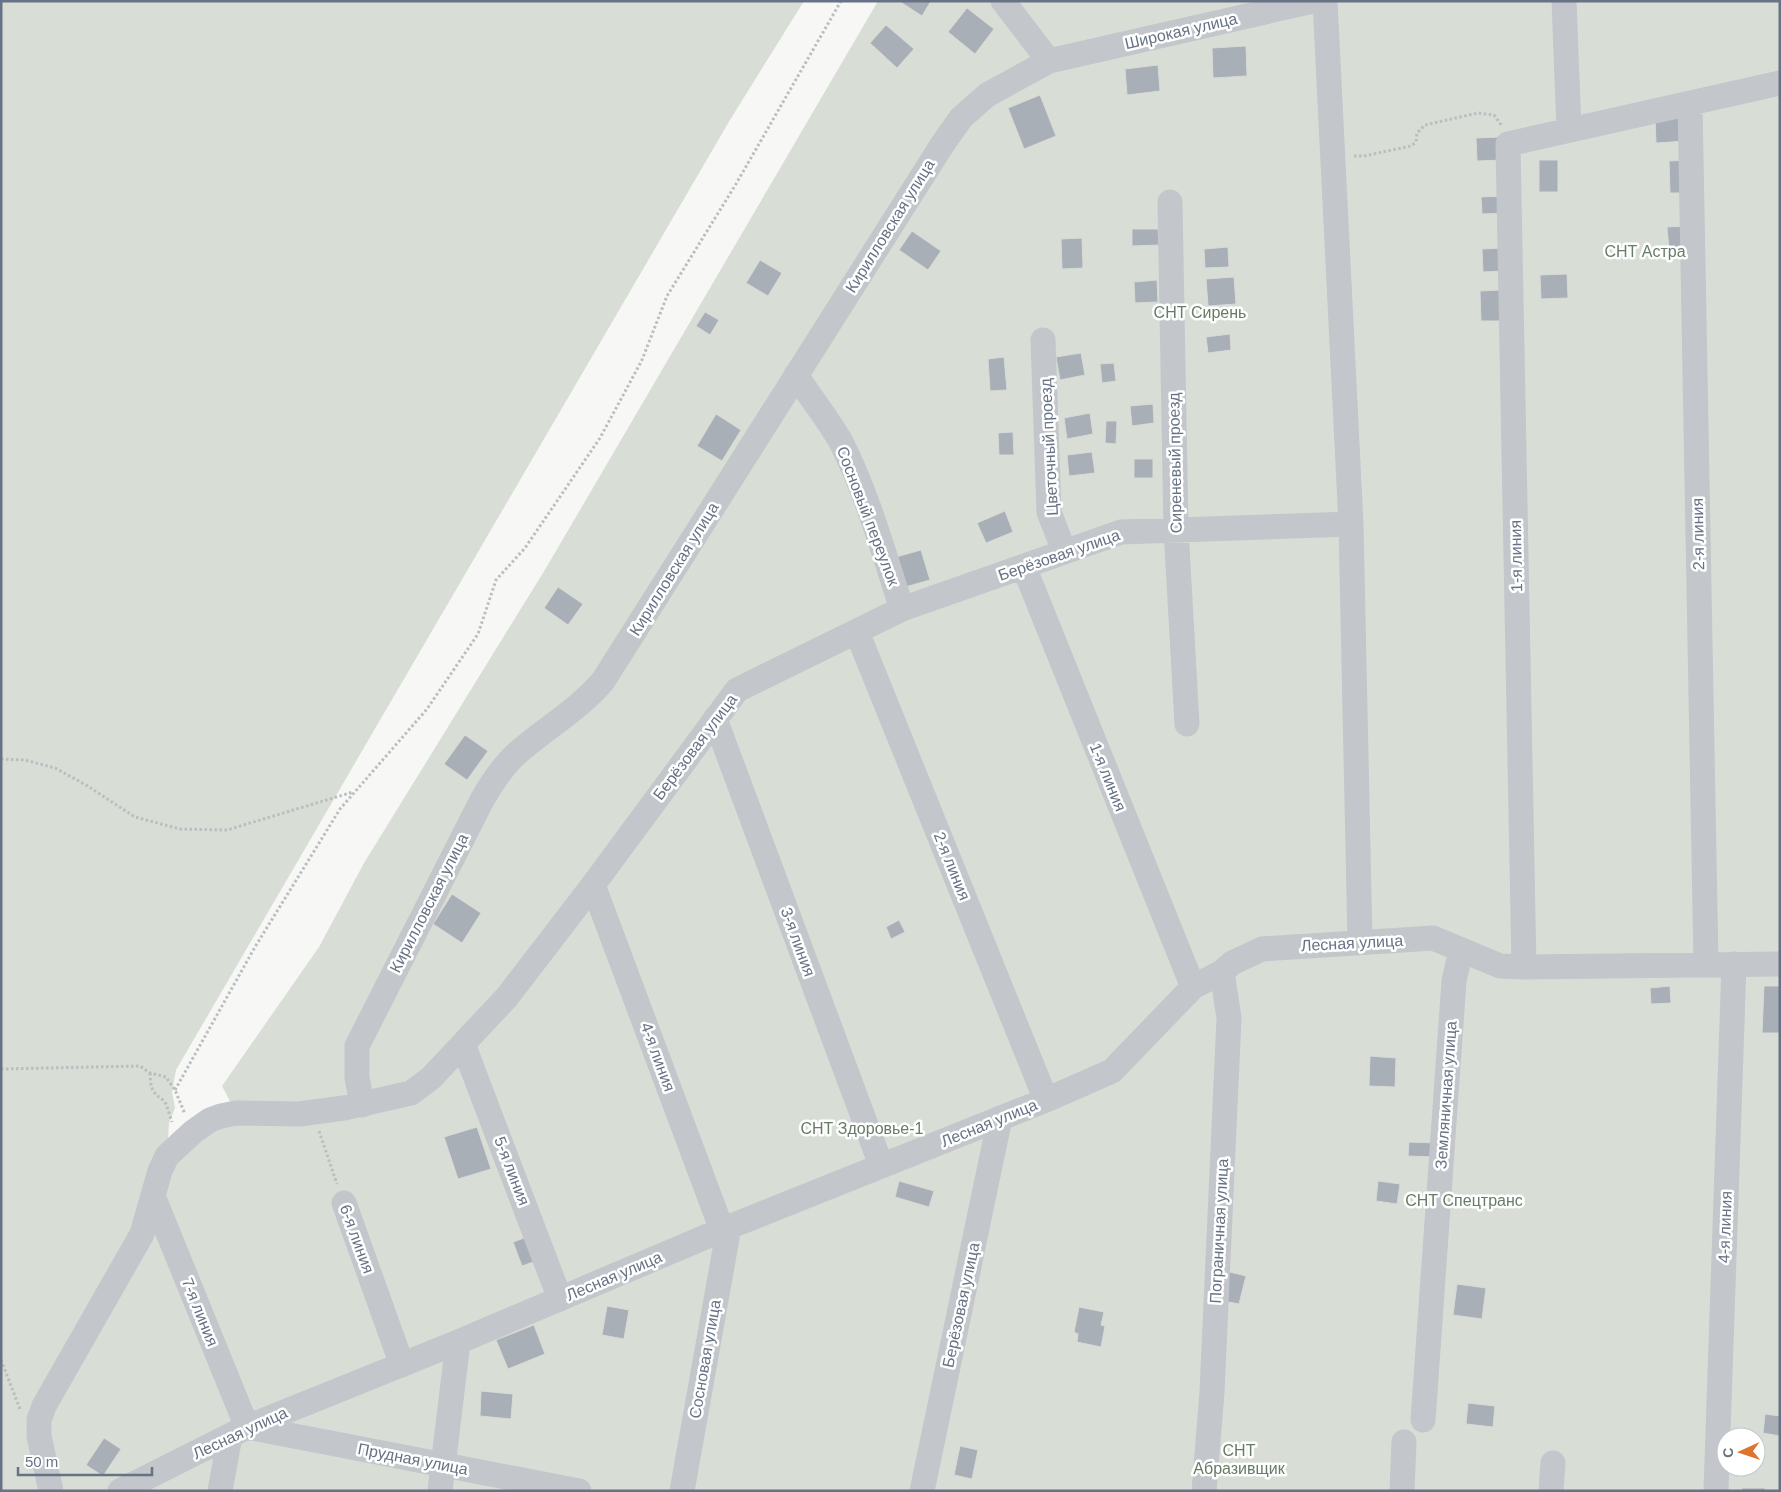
<svg xmlns="http://www.w3.org/2000/svg" width="1781" height="1492" viewBox="0 0 1781 1492" font-family="Helvetica,sans-serif">
  <style>
    .green { fill: #d8ded6; fill-rule: evenodd }
    .building { fill: #a9afb7; stroke: #d9d9d7 }
    .lines { fill: none; stroke-linecap: round; stroke-linejoin: round }
    .path { stroke: #bbbdc0; stroke-width: 3; stroke-dasharray: 2.5 2.5; stroke-linecap: butt }
    .minor { stroke: #c3c6ca; stroke-width: 25 }
    .labels { text-anchor: middle; dominant-baseline: central; stroke-width: 5; stroke-linejoin: round; paint-order: stroke }
    .street-label { font-size: 16px; fill: #677385; stroke: #fff }
    .park-label { font-size: 16px; fill: #677c66; stroke: #fff }
  </style>
  <rect width="100%" height="100%" fill="#f7f8f5"/>
  <!-- green -->
  <path class="green" d="M1 1H804L730 120 176 1070 172 1092 175 1108 169 1123 167 1156 161 1174 236 1113 222 1086 319 947 364 863 546 568 878 1H1780V1491H1ZM1726 1437H1756V1467H1726Z"/>
  <!-- building -->
  <path class="building" d="M899 1H931L922 16Z
    M967 8 994 29 975 54 948 32Z
    M886 25 914 49 897 68 870 43Z
    M1246 46 1247 76 1213 78 1212 48Z
    M1158 65 1160 91 1127 95 1125 69Z
    M1040 95 1056 136 1024 149 1008 108Z
    M1685 118 1686 141 1656 143 1655 119Z
    M1501 137 1503 160 1477 161 1476 138Z
    M1539 160H1558V192H1539Z
    M1687 160 1688 193H1670L1669 161Z
    M1504 196 1505 213 1482 214 1481 197Z
    M1687 226 1688 249 1669 250 1667 227Z
    M1132 229H1158L1159 245 1132 246Z
    M912 231 941 251 928 270 899 250Z
    M1082 238 1083 268 1062 269 1061 239Z
    M1228 247 1229 267 1205 268 1204 249Z
    M1503 248 1504 271 1483 272 1482 249Z
    M760 260 782 273 768 296 746 283Z
    M1567 274 1568 298 1541 299 1540 275Z
    M1234 277 1236 304 1208 306 1206 279Z
    M1157 280 1158 302 1135 303 1134 282Z
    M1502 290 1503 321H1481L1480 291Z
    M705 312 719 320 710 335 696 326Z
    M1230 334 1231 350 1208 353 1206 337Z
    M1081 353 1085 375 1060 380 1056 357Z
    M1004 357 1007 390 990 391 988 359Z
    M1114 363 1116 381 1102 383 1100 364Z
    M1153 404 1154 423 1132 426 1130 406Z
    M1090 413 1093 434 1067 439 1064 418Z
    M716 414 741 430 722 461 697 446Z
    M1106 421H1117L1116 444 1105 443Z
    M1013 432 1014 455H999L998 433Z
    M1092 452 1095 473 1069 476 1067 455Z
    M1134 459H1153V478H1134Z
    M1005 511 1013 532 986 543 977 523Z
    M921 550 930 580 905 587 896 557Z
    M558 587 583 604 568 625 544 608Z
    M465 735 488 751 467 780 444 764Z
    M452 894 481 913 462 943 433 924Z
    M899 920 905 932 891 939 886 927Z
    M1670 986 1671 1003 1651 1004 1650 988Z
    M1764 986H1780V1033H1762Z
    M1370 1056 1396 1058 1395 1087 1369 1086Z
    M477 1127 491 1169 458 1179 444 1137Z
    M1409 1142 1435 1143V1157L1408 1156Z
    M899 1181 934 1191 929 1207 895 1197Z
    M1378 1181 1400 1184 1397 1204 1376 1201Z
    M527 1237 536 1261 522 1266 513 1242Z
    M1226 1271 1246 1276 1239 1304 1219 1300Z
    M1457 1284 1486 1288 1482 1319 1453 1315Z
    M607 1306 629 1310 624 1339 602 1335Z
    M1079 1307 1104 1312 1101 1325 1105 1326 1101 1347 1077 1342 1078 1334 1074 1332Z
    M534 1325 545 1354 508 1369 496 1340Z
    M481 1391 513 1394 511 1419 480 1416Z
    M1468 1403 1495 1406 1493 1427 1466 1424Z
    M1765 1414 1780 1416V1436L1763 1433Z
    M104 1438 121 1449 103 1476 86 1465Z
    M960 1446 978 1450 972 1479 954 1475Z
    M1742 1488H1765V1491H1742Z"/>
  <g class="lines">
    <!-- path -->
    <path class="path" d="M1354 156H1364L1411 146 1416 142 1417 133 1425 125 1478 113 1494 115 1502 126
      M1 759 25 760 55 768 86 785 135 817 180 829 227 830 353 792
      M1 1069 140 1066 150 1073 166 1077 175 1090 185 1114
      M150 1073 151 1087 156 1095 163 1100 166 1104 172 1122
      M175 1090 255 947 340 809 427 709 478 634 496 580 525 548 600 438 642 360 667 296 736 184 841 1
      M319 1131 337 1184
      M1 1360 20 1409"/>
    <!-- minor -->
    <path class="minor" d="M1003 1 1049 61
      M1325 1 1351 524 1360 942
      M1564 1 1569 130
      M1690 103 1706 964
      M1170 202 1176 529 1187 724
      M1043 340 1049 512 1064 551
      M796 375C810 397 828 419 841 442 867 493 884 554 902 609
      M1024 567 1193 987
      M857 632 1046 1100
      M715 719 881 1165
      M593 885 722 1230
      M1524 967 1508 144 1780 83
      M463 1044 560 1299
      M362 1105 357 1077V1046L482 800C491 784 501 769 514 756 544 729 576 712 603 681L942 145 961 118 987 95 1049 61 1313 1
      M153 1196 247 1427 579 1491
      M344 1203 402 1365
      M1423 1420 1454 981 1461 950
      M51 1491 39 1436V1420L44 1406 142 1234 160 1171 167 1156 193 1132 210 1120 221 1116 236 1113 299 1114 344 1108 411 1093 431 1078 507 997 593 885 737 690 902 609 1121 532 1351 524
      M120 1491 247 1427 458 1342 729 1227 1046 1100 1112 1071 1193 987 1222 972 1232 963 1262 949 1433 938 1500 966 1524 967 1780 964
      M220 1491 230 1436
      M440 1491 458 1342
      M682 1491 729 1227
      M922 1491 1000 1118
      M1204 1491 1212 1392 1229 1018 1222 972
      M1402 1491 1404 1442
      M1551 1491 1553 1463
      M1716 1491 1734 964"/>
  </g>
  <g class="labels">
    <!-- street labels -->
    <g class="street-label">
      <text transform="translate(1181 31) rotate(-13)">Широкая улица</text>
      <text transform="translate(890 226) rotate(-58)">Кирилловская улица</text>
      <text transform="translate(1049 447) rotate(-93)">Цветочный проезд</text>
      <text transform="translate(1175 463) rotate(-91)">Сиреневый проезд</text>
      <text transform="translate(868 516) rotate(69)">Сосновый переулок</text>
      <text transform="translate(1698 534) rotate(-91)">2-я линия</text>
      <text transform="translate(1059 555) rotate(-19)">Берёзовая улица</text>
      <text transform="translate(1516 556) rotate(-91)">1-я линия</text>
      <text transform="translate(674 569) rotate(-58)">Кирилловская улица</text>
      <text transform="translate(695 747) rotate(-53)">Берёзовая улица</text>
      <text transform="translate(1108 777) rotate(68)">1-я линия</text>
      <text transform="translate(952 866) rotate(68)">2-я линия</text>
      <text transform="translate(429 903) rotate(-63)">Кирилловская улица</text>
      <text transform="translate(798 942) rotate(70)">3-я линия</text>
      <text transform="translate(1352 943) rotate(-3)">Лесная улица</text>
      <text transform="translate(658 1057) rotate(70)">4-я линия</text>
      <text transform="translate(1446 1095) rotate(-86)">Земляничная улица</text>
      <text transform="translate(989 1123) rotate(-22)">Лесная улица</text>
      <text transform="translate(512 1171) rotate(69)">5-я линия</text>
      <text transform="translate(1725 1227) rotate(-88)">4-я линия</text>
      <text transform="translate(1219 1231) rotate(-87)">Пограничная улица</text>
      <text transform="translate(357 1239) rotate(70)">6-я линия</text>
      <text transform="translate(614 1276) rotate(-23)">Лесная улица</text>
      <text transform="translate(961 1305) rotate(-78)">Берёзовая улица</text>
      <text transform="translate(200 1312) rotate(68)">7-я линия</text>
      <text transform="translate(705 1359) rotate(-80)">Сосновая улица</text>
      <text transform="translate(240 1433) rotate(-25)">Лесная улица</text>
      <text transform="translate(413 1459) rotate(11)">Прудная улица</text>
    </g>
    <!-- park labels -->
    <g class="park-label">
      <text x="1645" y="251">СНТ Астра</text>
      <text x="1200" y="312">СНТ Сирень</text>
      <text x="862" y="1128">СНТ Здоровье-1</text>
      <text x="1464" y="1200">СНТ Спецтранс</text>
      <text x="1239" y="1450">СНТ<tspan x="1239" dy="18">Абразивщик</tspan></text>
    </g>
  </g>
  <!-- border -->
  <rect width="1781" height="1492" fill="none" stroke="#677385" stroke-width="5"/>
  <!-- north arrow -->
  <g transform="translate(1741 1452) rotate(267)"><circle r="24" fill="#ffffff" stroke="#c2c7ce"/>
  <path d="M0-4L9 19L0 12L-9 19Z" fill="#df742e"/>
  <text y="-8" font-size="14" font-weight="bold" text-anchor="middle" fill="#677385">С</text>
  </g>
  <!-- scale -->
  <path d="M18 1467v8h134v-8" fill="none" stroke="#677385" stroke-width="2.5"/>
  <text x="25" y="1467" font-size="15" fill="#677385" stroke="#ffffff" stroke-width="4" paint-order="stroke">50 m</text>
</svg>
